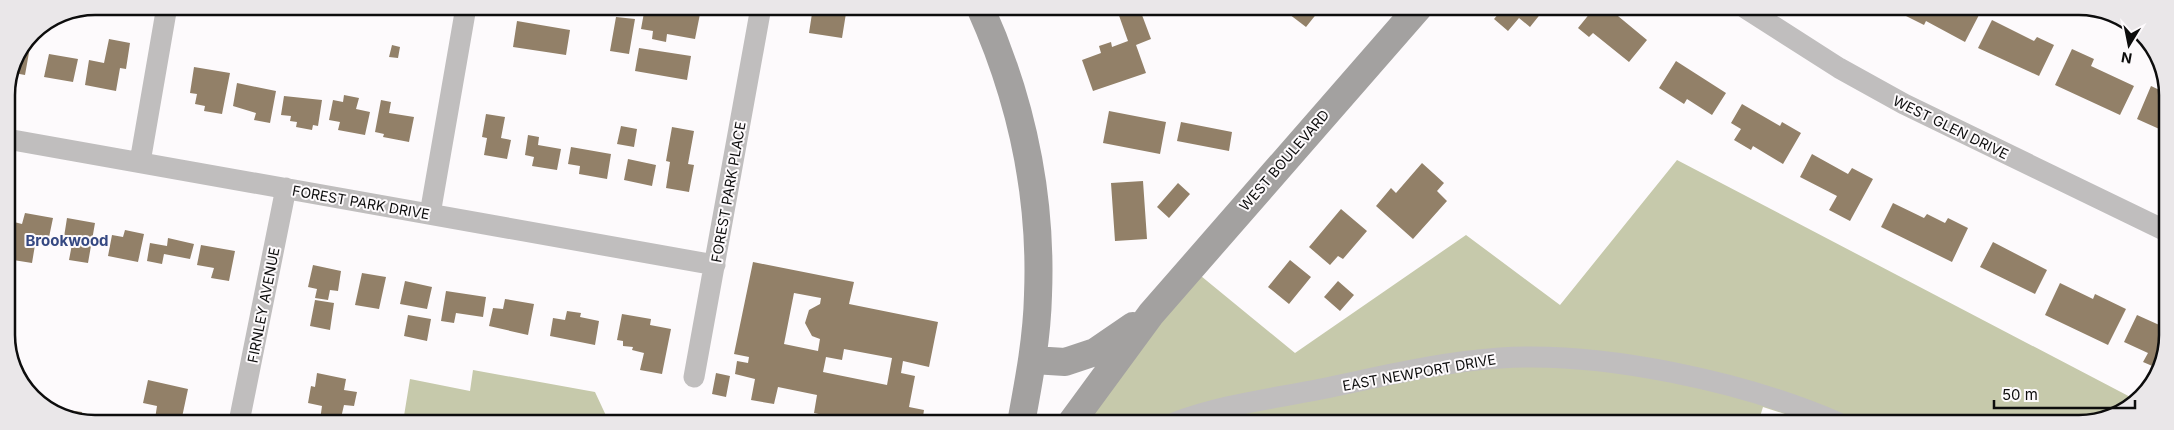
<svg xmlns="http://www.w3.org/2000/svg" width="2174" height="430" viewBox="0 0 2174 430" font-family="Inter,sans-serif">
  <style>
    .forest { fill: #c6c9ab }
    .building { fill: #928068; fill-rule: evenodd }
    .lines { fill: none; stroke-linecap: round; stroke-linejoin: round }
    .street { stroke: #c0bebe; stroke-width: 21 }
    .secondary { stroke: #a3a1a0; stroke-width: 28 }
    .labels { text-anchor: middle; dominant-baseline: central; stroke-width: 4; stroke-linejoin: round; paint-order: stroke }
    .street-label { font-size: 14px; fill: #0d0d0d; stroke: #fdfafc }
    .neighbourhood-label { font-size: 15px; font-weight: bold; fill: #354882; stroke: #fdfafc }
    .rim { fill: none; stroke: #0d0d0d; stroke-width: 2.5 }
  </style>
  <rect width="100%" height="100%" fill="#fdfafc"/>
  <!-- forest -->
  <path class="forest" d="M1677 160 2138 401 2085 424 1807 423V421L1763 407 1758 423H1071L1190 267 1295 353 1466 235 1560 305Z
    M473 370 595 392 609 422H403L410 379 470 391Z"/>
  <!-- building -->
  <path class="building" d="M645 7H661L700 14 695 39 667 34 666 42 652 39 653 31 641 29Z
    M813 7H847L842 38 809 33Z
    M1116 7H1139L1151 39 1136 45 1146 73 1093 91 1082 60 1101 53 1099 46 1111 42 1112 47 1128 41Z
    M1288 7H1322L1306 27 1285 11Z
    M1504 7H1546L1530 27 1519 18 1508 31 1494 19Z
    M1557 7H1572L1566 15Z
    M1595 7 1616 8 1621 12 1618 16 1647 40 1629 62 1593 33 1589 37 1578 28Z
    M1907 8H1970L1980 13 1965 42 1926 21 1924 25 1904 15Z
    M616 17 635 19 629 54 610 51Z
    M1992 20 2034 41 2037 37 2054 45 2039 76 1978 48Z
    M517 21 570 30 566 55 513 47Z
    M109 39 130 43 126 69 120 68 116 91 85 85 89 60 104 63Z
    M392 45 400 47 398 58 389 57Z
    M26 46 30 47 25 75 14 73Z
    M639 48 691 56 687 80 635 71Z
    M2072 49 2094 59 2091 66 2134 86 2120 115 2055 85Z
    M49 54 78 59 73 82 44 77Z
    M1676 61 1726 93 1712 115 1687 99 1684 104 1659 88Z
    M194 67 230 73 222 114 204 111 205 106 195 104 197 94 190 93Z
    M237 83 276 91 270 123 254 120 256 113 233 106Z
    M2151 86 2166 93V132L2137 119Z
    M344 95 359 98 356 109 370 112 365 135 338 130 340 122 329 120 333 100 343 102Z
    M284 96 322 100 318 126 313 125 312 130 296 127 297 122 290 121 291 116 281 115Z
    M381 100 391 102 389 113 414 117 409 142 383 137 384 134 375 132Z
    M1742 104 1780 126 1782 122 1801 133 1783 164 1753 146 1751 150 1734 140 1741 129 1731 123Z
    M1109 111 1166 122 1160 154 1103 143Z
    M486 114 505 117 501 138 511 140 507 159 484 155 487 138 482 137Z
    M1181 122 1232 132 1229 151 1177 141Z
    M621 126 637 129 634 147 617 144Z
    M672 127 694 131 688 164 694 165 689 192 666 188 670 162 666 161Z
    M528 135 539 137 538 145 561 149 557 170 532 166 534 157 525 155Z
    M571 147 611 154 607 179 579 174 580 166 568 164Z
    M1812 154 1848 174 1852 168 1873 179 1850 221 1829 210 1837 196 1800 177Z
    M628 159 656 165 652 186 624 180Z
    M1422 163 1444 183 1437 191 1447 201 1413 239 1376 206 1391 188 1396 193Z
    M1143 181 1147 239 1115 241 1111 183Z
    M1178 183 1190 194 1169 218 1157 207Z
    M1893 203 1924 218 1927 214 1945 223 1948 218 1968 228 1952 262 1881 227Z
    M1341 209 1367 231 1343 259 1338 256 1330 265 1309 247Z
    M25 213 53 218 48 242 36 239 32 263 7 259 14 222 22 224Z
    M67 218 95 223 88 263 69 260 73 239 64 237Z
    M125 230 144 234 138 262 108 256 112 235 123 237Z
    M168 238 194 244 190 259 164 254 162 264 147 261 150 243 167 246Z
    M1993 242 2047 270 2035 294 1980 267Z
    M201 245 235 251 229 281 211 278 214 268 197 265Z
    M1290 260 1311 277 1289 304 1268 287Z
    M753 262 854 282 849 304 938 322 929 367 903 361 901 373 915 376 909 407 924 410 922 423H862L814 413 817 395 778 387 774 404 751 400 755 379 735 374 737 361 748 363 749 357 734 354ZM794 293 821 298 820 304 809 310 805 323 812 336 820 339 818 351 784 344ZM844 349 892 358 887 385 823 372 826 357 842 360Z
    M313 265 341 271 338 291 330 290 328 300 315 298 317 289 308 287Z
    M362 273 386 277 379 309 355 305Z
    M405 281 432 287 427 309 400 304Z
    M1338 281 1354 295 1340 311 1324 297Z
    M2060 283 2093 299 2095 294 2126 309 2108 345 2045 315Z
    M446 291 486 297 483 317 456 313 454 323 441 321Z
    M505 299 534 304 528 335 489 326 493 308 503 309Z
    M315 300 334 303 330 330 310 326Z
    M567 311 581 313 580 317 599 321 595 345 550 336 553 318 565 320Z
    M622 314 651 319 650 325 671 329 662 374 640 370 644 353 632 350 633 347 623 346V341L617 340Z
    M408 315 431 319 427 341 404 336Z
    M2137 315 2166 328V352L2157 368 2143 362 2148 353 2124 342Z
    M317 373 346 379 344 390 357 392 354 406 344 405 340 422 320 420 322 406 308 403 311 386 315 387Z
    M716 373 730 376 726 397 712 394Z
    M148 380 188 389 181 422 155 419 157 406 143 403Z
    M62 409 82 412 80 422 61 413Z"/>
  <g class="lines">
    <!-- street -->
    <path class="street" d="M1745 8 1839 68 1904 104 2166 231
      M7 139 715 265
      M140 162 167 6
      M430 214 466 7
      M694 377 761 7
      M239 422 286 188
      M1174 423C1220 405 1272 399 1321 389 1380 377 1440 362 1500 358 1603 351 1745 382 1839 423"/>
    <!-- secondary -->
    <path class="secondary" d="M980 7C1021 98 1042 195 1038 295 1037 338 1029 380 1021 423
      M1033 360 1065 362 1095 352 1133 326
      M1071 423 1151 314 1419 7"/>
  </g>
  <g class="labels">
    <!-- street labels -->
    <g class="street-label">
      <text transform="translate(1951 127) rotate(26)">WEST GLEN DRIVE</text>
      <text transform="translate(1284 160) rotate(-49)">WEST BOULEVARD</text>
      <text transform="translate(728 192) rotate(-80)">FOREST PARK PLACE</text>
      <text transform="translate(361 202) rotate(10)">FOREST PARK DRIVE</text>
      <text transform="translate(263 305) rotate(-79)">FIRNLEY AVENUE</text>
      <text transform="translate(1419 372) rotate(-10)">EAST NEWPORT DRIVE</text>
    </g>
    <!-- neighbourhood labels -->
    <g class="neighbourhood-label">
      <text x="67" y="240">Brookwood</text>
    </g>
  </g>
  <!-- crop -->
  <path d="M0 0H2174V430H0ZM95 15H2079A80 80 0 0 1 2159 95V335A80 80 0 0 1 2079 415H95A80 80 0 0 1 15 335V95A80 80 0 0 1 95 15Z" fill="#eae7e9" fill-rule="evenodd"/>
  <path class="rim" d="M95 15H2079A80 80 0 0 1 2159 95V335A80 80 0 0 1 2079 415H95A80 80 0 0 1 15 335V95A80 80 0 0 1 95 15Z"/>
  <!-- north arrow -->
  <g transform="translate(2129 45) rotate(190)" stroke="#fdfafc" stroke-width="4" paint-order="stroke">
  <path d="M0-4L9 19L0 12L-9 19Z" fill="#0d0d0d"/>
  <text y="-8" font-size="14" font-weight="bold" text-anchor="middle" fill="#0d0d0d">N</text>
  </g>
  <!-- scale -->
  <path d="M1994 400v8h141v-8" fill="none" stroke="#0d0d0d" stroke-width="2.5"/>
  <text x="2002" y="400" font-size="15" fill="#0d0d0d" stroke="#fdfafc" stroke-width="4" paint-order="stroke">50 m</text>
</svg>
